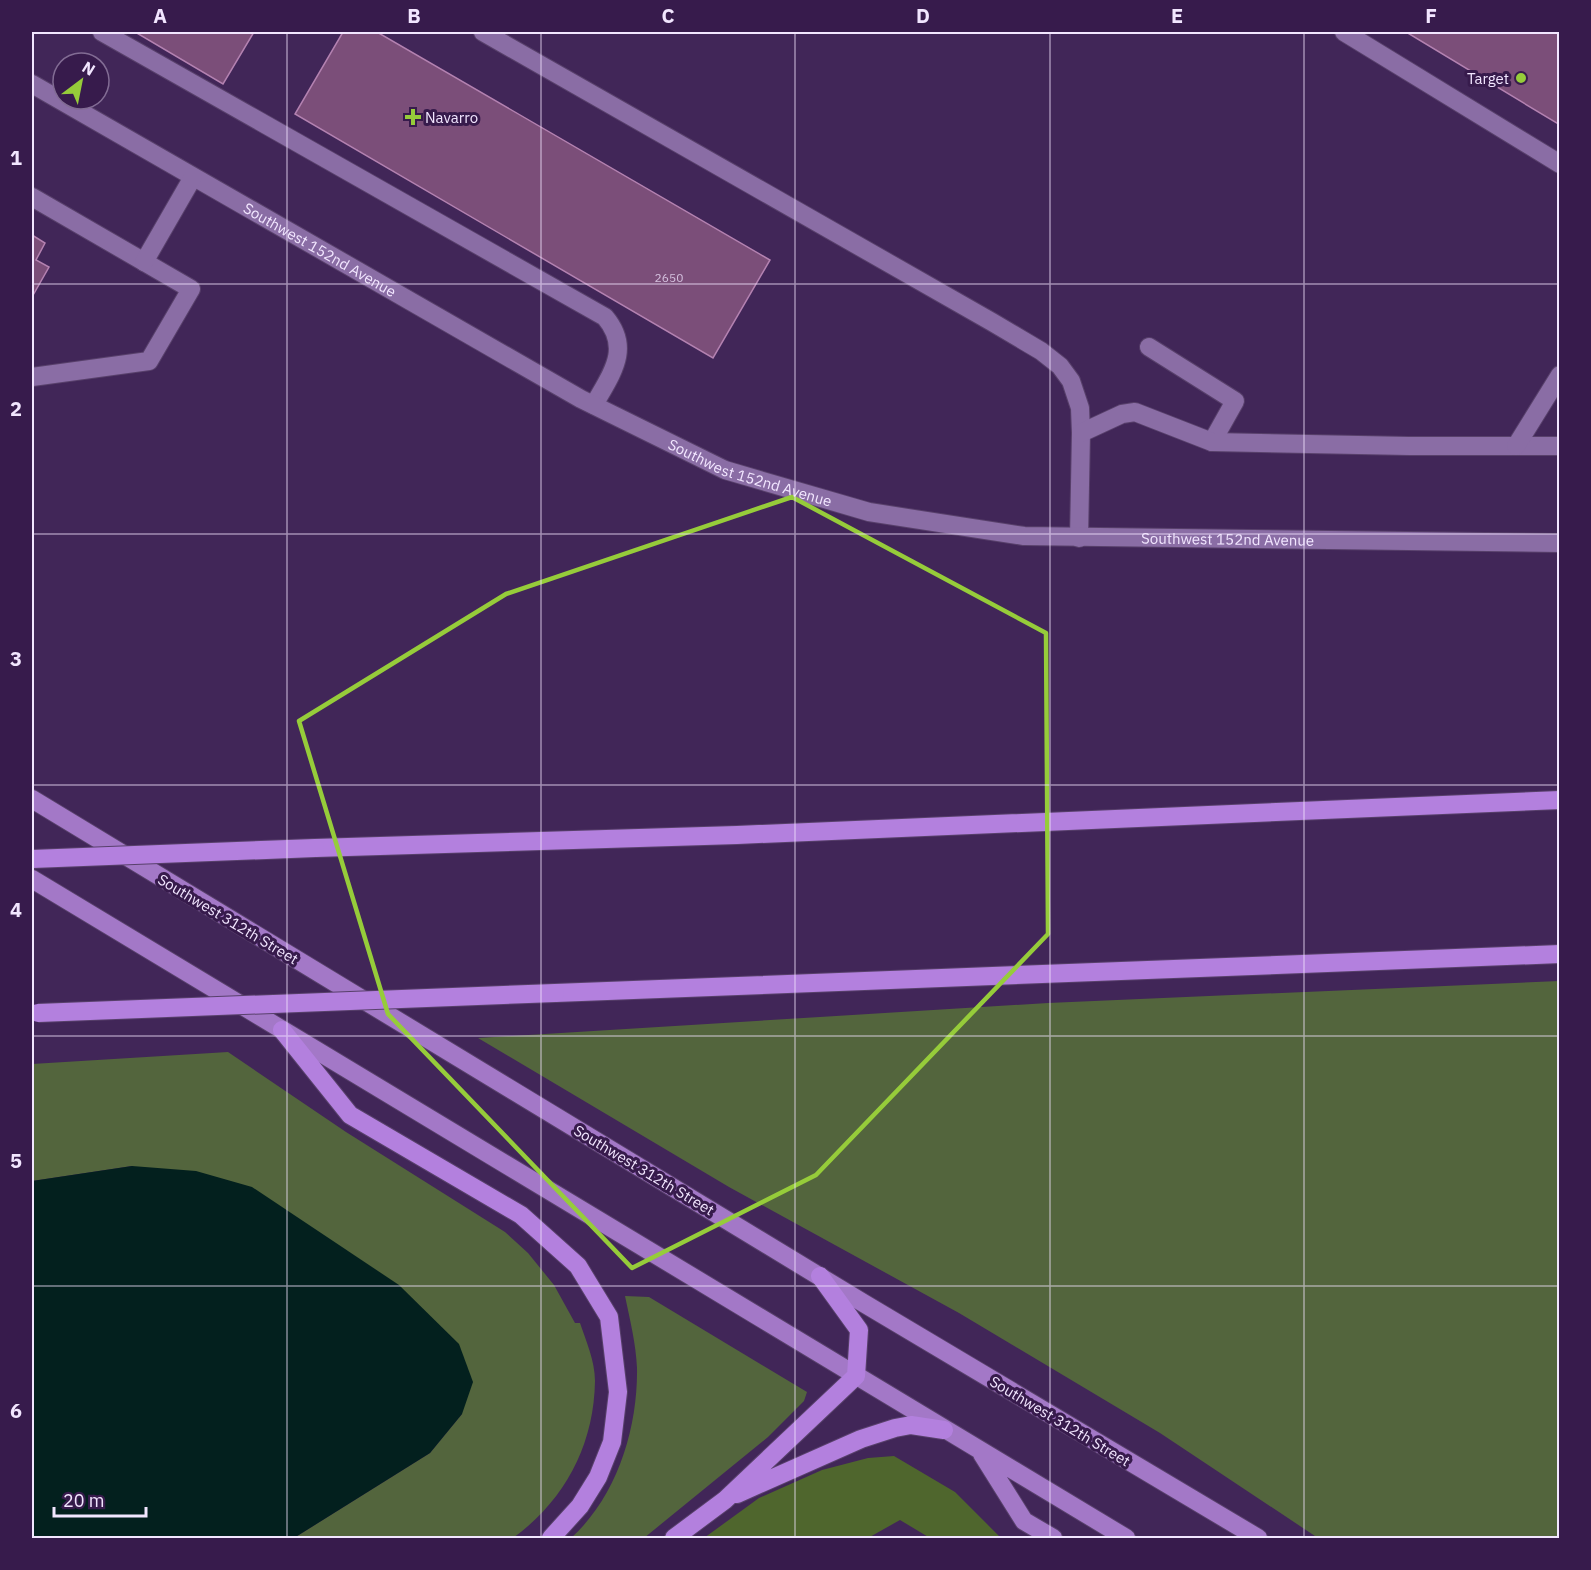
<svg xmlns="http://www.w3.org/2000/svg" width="1591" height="1570" viewBox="0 0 1591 1570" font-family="'IBM Plex Sans',sans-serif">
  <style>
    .green { fill: #53653d }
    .forest { fill: #4f662d }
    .water { fill: #03201e }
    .building { fill: #7b4e79; stroke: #b482b1; stroke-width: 1.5 }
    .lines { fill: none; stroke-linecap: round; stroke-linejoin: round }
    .minor-casing { stroke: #58406b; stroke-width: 20 }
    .major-casing { stroke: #58406b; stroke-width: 20 }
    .highway-casing { stroke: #58406b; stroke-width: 20 }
    .minor { stroke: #8a6da5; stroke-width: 18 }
    .major { stroke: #a378c7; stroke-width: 18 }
    .highway { stroke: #b380de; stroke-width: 18 }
    .highway-bridge-casing { stroke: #58406b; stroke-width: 20; stroke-linecap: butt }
    .highway-bridge { stroke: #b380de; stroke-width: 18 }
    .marked { fill: none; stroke: #96cc3a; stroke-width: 4.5; stroke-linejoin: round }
    .grid { fill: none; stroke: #f2e6ff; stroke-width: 1.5; stroke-opacity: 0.55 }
    .poi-dot { fill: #96cc3a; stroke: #371b4c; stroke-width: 2 }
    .labels { text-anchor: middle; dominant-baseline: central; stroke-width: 6; stroke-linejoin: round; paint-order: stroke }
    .number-label { font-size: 12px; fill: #d4c0de }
    .poi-label { font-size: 15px; fill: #f2e6ff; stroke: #371b4c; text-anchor: end }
    .street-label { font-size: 15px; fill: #f2e6ff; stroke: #371b4c }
    .neatline { fill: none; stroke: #f2e6ff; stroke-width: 2 }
    .grid-label { font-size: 20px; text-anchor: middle; font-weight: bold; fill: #f2e6ff }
  </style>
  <rect width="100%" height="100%" fill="#412658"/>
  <!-- green -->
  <path class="green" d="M1559 981V1538H1318L1160 1433 959 1313 729 1187 478 1038 1048 1003Z
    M228 1052 346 1132 505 1232 528 1253 554 1285 575 1323H580C586 1341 595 1361 595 1381 594 1446 564 1501 513 1538H294L430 1453 462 1414 132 1166 32 1181V1064Z
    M625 1296 649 1297 807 1392 804 1401 768 1437 644 1538H571C617 1497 638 1428 637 1368 636 1344 630 1320 625 1296Z"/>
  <!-- forest -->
  <path class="forest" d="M894 1456 955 1492 1001 1538H930L900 1520 868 1538H704L759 1498 822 1470 868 1458Z"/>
  <!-- water -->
  <path class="water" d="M132 1166 196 1171 252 1187 399 1285 459 1344 473 1382 462 1414 430 1453 294 1538H32V1181Z"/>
  <!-- building -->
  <path class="building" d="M135 32H254L223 84Z
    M343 32H377L770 260 713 358 295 114Z
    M1406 32H1560V125Z
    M32 235 45 243 36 260 49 267 32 297Z"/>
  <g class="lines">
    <defs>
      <g id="minor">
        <path d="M102 32 605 317C632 349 611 374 594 405"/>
        <path d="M483 32 992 322 1041 351 1060 366 1071 381 1080 408 1081 433 1079 538"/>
        <path d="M1344 32 1560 164"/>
        <path id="s1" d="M32 84 581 399 725 470 869 512 1024 536 1560 543"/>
        <path d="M32 197 191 289 149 361 32 377"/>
        <path d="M144 262 193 177"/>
        <path d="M1149 347 1235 401 1212 442"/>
        <path d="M1081 433 1122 414 1135 412 1212 442 1409 446H1560"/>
        <path d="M1516 446 1560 375"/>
      </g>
      <path id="major" d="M32 799 865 1304 1258 1538
        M32 879 1126 1538
        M982 1454 1024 1521 1053 1538"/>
      <path id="highway" d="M315 848 737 835 1560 800
        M555 993 1560 954
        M282 1030 350 1115 521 1215 578 1266 609 1317 618 1392 612 1442 598 1477 580 1506 551 1538
        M737 1494 861 1439 895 1428 911 1425 944 1430
        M674 1538 725 1500 856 1376 859 1330 820 1276"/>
    </defs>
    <!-- minor casing -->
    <use href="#minor" class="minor-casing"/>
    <!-- major casing -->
    <use href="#major" class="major-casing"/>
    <!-- highway casing -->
    <use href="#highway" class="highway-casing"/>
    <!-- minor -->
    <use href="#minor" class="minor"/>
    <!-- major -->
    <use href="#major" class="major"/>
    <!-- highway -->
    <use href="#highway" class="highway"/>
    <defs>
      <path id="highway-bridge" d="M32 859 315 848
        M38 1013 555 993"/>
    </defs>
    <!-- highway-bridge casing -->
    <use href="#highway-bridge" class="highway-bridge-casing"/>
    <!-- highway-bridge -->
    <use href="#highway-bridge" class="highway-bridge"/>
  </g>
  <!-- marked area -->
  <path class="marked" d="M792 497 1046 633 1048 934 816 1175 632 1268 388 1014 299 721 506 594Z"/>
  <!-- grid -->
  <path class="grid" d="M287 32V1538M541 32V1538M795 32V1538M1050 32V1538M1304 32V1538M32 284H1560M32 534H1560M32 785H1560M32 1036H1560M32 1286H1560"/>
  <!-- markers -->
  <g class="poi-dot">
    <circle cx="1521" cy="78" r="6"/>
    <path d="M410 108h6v6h6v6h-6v6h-6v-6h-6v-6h6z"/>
  </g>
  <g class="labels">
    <!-- number labels -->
    <g class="number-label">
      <text x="669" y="277">2650</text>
    </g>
    <!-- poi labels -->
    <g class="poi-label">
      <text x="1509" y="78">Target</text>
      <text x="425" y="117" text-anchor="start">Navarro</text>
    </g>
    <!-- street labels -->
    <g class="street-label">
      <text stroke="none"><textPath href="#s1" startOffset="332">Southwest 152nd Avenue</textPath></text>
      <text stroke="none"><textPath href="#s1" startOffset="818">Southwest 152nd Avenue</textPath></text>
      <text stroke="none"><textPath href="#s1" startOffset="1304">Southwest 152nd Avenue</textPath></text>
      <text transform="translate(228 919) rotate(31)">Southwest 312th Street</text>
      <text transform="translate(644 1170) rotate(31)">Southwest 312th Street</text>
      <text transform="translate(1060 1421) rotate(31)">Southwest 312th Street</text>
    </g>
  </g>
  <!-- border -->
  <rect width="1591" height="1570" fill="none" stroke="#371b4c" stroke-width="66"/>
  <!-- north arrow -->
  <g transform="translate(81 81) rotate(32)"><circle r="28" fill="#371b4c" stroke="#826c94" stroke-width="1.5"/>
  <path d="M0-4.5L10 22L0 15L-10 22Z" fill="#96cc3a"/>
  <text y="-9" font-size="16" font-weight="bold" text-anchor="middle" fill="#f2e6ff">N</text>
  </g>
  <!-- scale -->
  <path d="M54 1507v9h92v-9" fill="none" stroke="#f2e6ff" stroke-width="3"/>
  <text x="63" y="1507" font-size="18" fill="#f2e6ff" stroke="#371b4c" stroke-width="4.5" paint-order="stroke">20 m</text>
  <rect x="33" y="33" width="1525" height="1504" class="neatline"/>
  <g class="grid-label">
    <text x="160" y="23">A</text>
    <text x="414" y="23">B</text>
    <text x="668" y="23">C</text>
    <text x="923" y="23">D</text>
    <text x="1177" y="23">E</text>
    <text x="1431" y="23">F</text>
    <text x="16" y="165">1</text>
    <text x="16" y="416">2</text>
    <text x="16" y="666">3</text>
    <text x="16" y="917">4</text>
    <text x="16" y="1168">5</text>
    <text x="16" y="1418">6</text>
  </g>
</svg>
